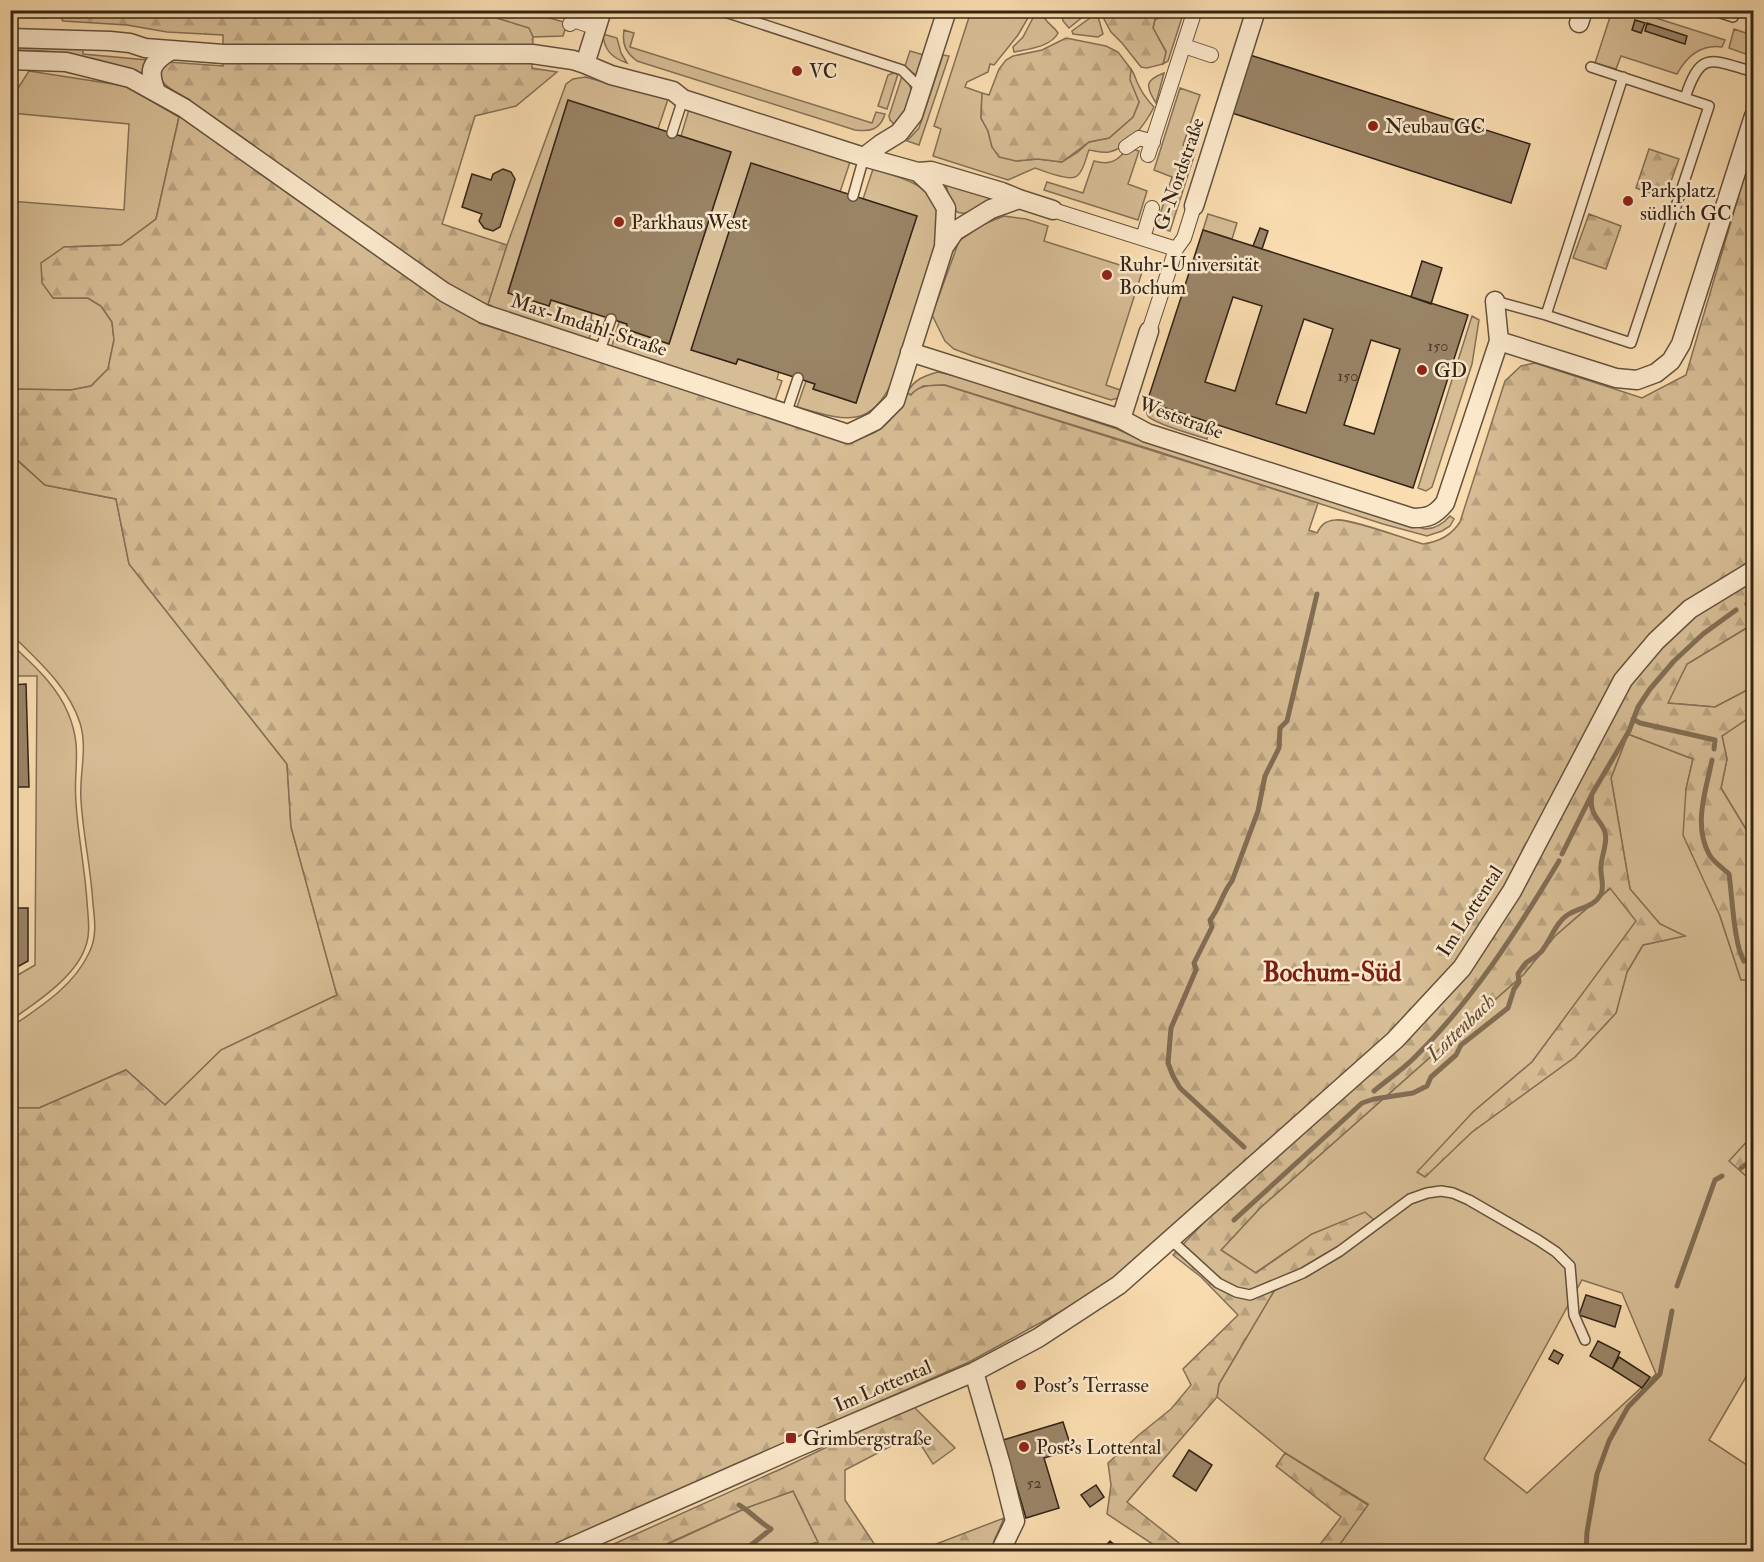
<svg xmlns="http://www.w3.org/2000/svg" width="1764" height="1562" viewBox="0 0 1764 1562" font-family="'IM FELL Double Pica',serif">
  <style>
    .green { fill: #d7bd95; stroke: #857056; stroke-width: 1.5; fill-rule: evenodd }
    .forest { fill: url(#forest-firs); stroke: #857056; stroke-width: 1.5 }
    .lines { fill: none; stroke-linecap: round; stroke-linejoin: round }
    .stream { stroke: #826d53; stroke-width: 5 }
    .building { fill: #9a8466; stroke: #332417; stroke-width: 1.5; fill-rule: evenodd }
    .service-casing { stroke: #64523d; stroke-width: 12 }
    .pedestrian-casing { stroke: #64523d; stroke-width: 16 }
    .minor-casing { stroke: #64523d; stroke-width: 21 }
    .service { stroke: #fbe8cb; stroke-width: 9 }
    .pedestrian { stroke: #fbe8cb; stroke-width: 14 }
    .minor { stroke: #fbe8cb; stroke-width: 18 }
    .poi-dot { fill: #8f2418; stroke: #fbe8cb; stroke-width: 2 }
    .labels { text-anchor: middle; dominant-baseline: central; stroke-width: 5; stroke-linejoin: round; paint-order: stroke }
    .number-label { font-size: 16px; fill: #4d3c2b }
    .poi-label { font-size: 20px; fill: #332417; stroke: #fbe8cb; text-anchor: start }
    .street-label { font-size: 20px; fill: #332417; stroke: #fbe8cb }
    .water-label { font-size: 21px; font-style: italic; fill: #614e3a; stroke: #fbe8cb }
    .district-label { font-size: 26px; font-weight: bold; fill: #7a1f14; stroke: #fbe8cb }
  </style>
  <defs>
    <pattern id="forest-firs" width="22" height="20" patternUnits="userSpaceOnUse" patternTransform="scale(1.5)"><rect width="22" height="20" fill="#d7bd95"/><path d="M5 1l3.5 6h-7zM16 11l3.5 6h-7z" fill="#b9a280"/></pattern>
  </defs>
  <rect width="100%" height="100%" fill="#f9dcaf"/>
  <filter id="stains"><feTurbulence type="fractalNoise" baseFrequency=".00333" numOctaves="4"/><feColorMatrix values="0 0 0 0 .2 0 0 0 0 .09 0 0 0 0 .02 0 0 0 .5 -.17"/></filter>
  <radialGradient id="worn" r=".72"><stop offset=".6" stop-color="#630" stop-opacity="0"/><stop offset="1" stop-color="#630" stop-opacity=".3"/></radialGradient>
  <!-- green -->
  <path class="green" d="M1037 10 1041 11C1044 22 1052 24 1058 33 1051 47 1028 49 1014 52L1013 47 1023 37Z
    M471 11H526L567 23 563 36 533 37 528 28Z
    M971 11H1032L1018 35 994 65 990 64 988 72 967 82 965 87 982 93 981 118 988 131 992 147 1016 161 1038 159 1062 162 1078 152 1089 142 1109 138 1133 117 1139 102 1129 80 1131 69C1134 73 1135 77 1137 82 1141 91 1147 100 1154 107 1146 123 1127 149 1109 152 1102 153 1096 151 1089 150 1086 157 1084 171 1077 176 1070 182 1044 171 1035 168L1008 180 933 156 941 129 934 126Z
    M1061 11V10L1090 11 1069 28 1063 21Z
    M1174 11H1184L1168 61 1163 64 1166 51 1153 28 1155 19 1169 16Z
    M1612 11H1634L1725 40 1722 47C1701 44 1687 56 1677 74L1621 56 1616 69 1595 63Z
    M1753 11V54L1751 56 1729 48 1734 29 1746 33Z
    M1097 13 1103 34 1098 37 1073 34 1072 31Z
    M624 30 634 33 630 47 872 123 876 112 885 114C880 130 870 132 855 130L637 61C625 52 622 44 624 30Z
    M603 34 617 38 621 53 627 63C612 58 604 50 603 34Z
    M11 46 83 49V54L147 60 144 74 142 75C100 56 56 50 11 50Z
    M910 51 927 56 919 78 905 66Z
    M943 55 949 56 919 145 907 141 919 128Z
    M29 71 126 86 179 117 156 219 121 245 64 247 53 298H88L101 306 112 322 114 340 108 369 91 386 71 390 11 389 10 201 124 210 129 124 11 113V99Z
    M893 73 898 74 887 109 878 106 888 75Z
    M1164 73 1156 103C1145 86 1145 80 1164 73Z
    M902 76C922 94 907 108 896 126L890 120 889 116Z
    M585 77 668 99 658 129 568 101 508 292 549 306 551 300 592 313 591 320 595 321 588 342 492 308V306L488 304 507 245 566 84 573 79Z
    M1180 88 1200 95 1183 145 1196 150 1170 231 1156 227 1172 177 1154 170Z
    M690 106 850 162 840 192 692 350 736 364 738 359 779 372 777 379 782 381 775 401 611 349 619 322 627 324 626 330 669 343 731 152 681 136Z
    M1129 148 1139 151 1128 184 1147 191 1138 220 1044 190 1047 182 1083 193 1094 161C1112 166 1117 160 1129 148Z
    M873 169C898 177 933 183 939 215 940 221 938 228 938 234L893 380C870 431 843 420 797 407L806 381 815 384 813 389 856 403 917 216 863 199Z
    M945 183 995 198C983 206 972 217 957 212L951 201Z
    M1208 214 1237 223 1232 239 1203 230Z
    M1004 216 1026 219 1048 226 1044 241 1142 272 1106 385 1123 391 1118 398 1111 400 973 356 954 349 945 341 932 315 959 241 984 224Z
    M1472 316 1479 320 1472 364 1432 487 1426 491 1418 488Z
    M938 372 960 377 1117 429 1145 442 1372 514 1425 529C1436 529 1443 524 1450 516L1454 519 1450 526 1442 531 1427 536 1383 524 1150 449 945 385 923 386 911 395 907 393C914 379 924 376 938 372Z
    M1147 402 1212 423 1207 439C1195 435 1154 424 1148 416 1145 412 1146 407 1147 402Z
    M10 454 45 485 116 499 129 564 287 764 291 827 337 995 221 1050 165 1105 126 1070 39 1108H11V1027C40 1007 73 987 89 953 97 937 95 921 93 904 91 869 83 835 81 800 79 774 88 749 80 723 68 686 37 660 11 634Z
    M1753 624V687L1715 707 1667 703 1687 664Z
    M10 643C32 664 56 684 68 713 83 748 73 768 76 803 78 836 85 869 87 902 88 917 91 934 85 948 75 977 36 1003 11 1020V979L35 965 37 676H11Z
    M1753 715V841L1721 788 1727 759 1722 736Z
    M1628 734 1693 759 1686 789 1720 916 1741 980 1753 979V1135L1730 1161 1753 1182V1365L1709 1440 1753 1469V1551H1335L1368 1504 1285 1453 1217 1397 1219 1384 1274 1291 1325 1257 1312 1234 1255 1273 1221 1250 1260 1208 1524 974 1555 936 1611 888 1637 921 1532 1062 1473 1112 1418 1172 1425 1176 1472 1132 1575 1057 1616 1013 1627 972 1643 945 1684 936 1660 924 1630 889 1611 778ZM1582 1280 1622 1293 1656 1374 1527 1493 1484 1459Z
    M793 1491 818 1542 791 1551 651 1552 746 1508Z"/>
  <!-- forest -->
  <path class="forest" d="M11 10H52V11L46 18 11 17Z
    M471 10 529 28 533 37 532 68 557 72 516 106 475 116 442 224 507 245 488 304 479 323 845 440C878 438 893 422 907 393L911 395C919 384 932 386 944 385L1318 503 1309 530 1317 533C1321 525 1325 521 1335 520 1350 518 1405 539 1423 544 1438 542 1451 536 1460 522L1505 381 1521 366 1535 363 1642 398 1686 375 1753 147V624L1687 664 1668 703 1715 707 1753 687V715L1722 736 1727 759 1721 788 1753 841V979L1741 980 1720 916 1683 835 1686 789 1693 759 1628 734 1611 778 1630 889 1660 924 1685 936 1643 945 1627 972 1616 1013 1575 1057 1472 1132 1425 1177 1417 1172 1473 1112 1532 1062 1636 921 1610 888 1555 936 1524 974 1260 1208 1221 1250 1256 1273 1312 1234 1365 1212 1374 1220 1325 1257 1274 1291 1219 1384 1217 1397 1127 1502 1189 1551H1163L1107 1514 1111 1485 1108 1463 1140 1434 1171 1409 1191 1385 1183 1369 1238 1315 1201 1277 1173 1255 1211 1215 1184 1219 1155 1241 1111 1284 969 1362 541 1551H11V1108H39L126 1070 165 1105 221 1050 337 995 291 827 287 764 129 564 116 499 45 485 11 454V389L71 390 91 386 108 369 114 340 112 322 101 306 88 298H53L42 283 41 263 64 247 121 245 156 219 179 117 190 100C177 92 163 88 158 73L168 62 223 66V35L167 32 127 25 63 21 61 18 65 11Z
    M1103 11H1174L1169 16 1155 19 1153 28 1166 52 1163 64 1147 68 1141 67 1122 43 1111 32 1104 19Z
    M1066 38 1106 46 1118 52 1131 69 1130 80 1139 102 1133 117 1109 138 1089 142 1062 162 1038 159 1016 161 999 157 992 147 988 131 981 118 982 93 989 95 999 69 1006 60 1013 56 1042 50Z
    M1649 149 1679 159 1665 198 1636 188Z
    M1589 214 1621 226 1606 269 1573 258Z
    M1753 1135V1182L1729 1161Z
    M913 1406 955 1448 933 1464 914 1434 845 1470V1500L879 1551H791L818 1542 793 1491 746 1508 651 1551 596 1552 783 1468Z
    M1285 1453 1368 1505 1335 1551H1315L1341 1517 1276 1466Z
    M1004 1518 990 1551H918Z"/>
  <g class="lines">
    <!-- stream -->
    <path class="stream" d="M1747 604 1754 602
      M1633 719 1640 723 1715 740 1714 749
      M1712 760C1706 790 1693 825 1709 854 1713 862 1723 868 1729 874 1732 894 1734 946 1744 961
      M1562 854 1592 794 1629 731 1638 707 1650 689 1674 661 1703 634 1736 610
      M1374 1091C1387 1080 1402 1070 1414 1058 1472 1001 1517 931 1559 861
      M1244 1147 1180 1088 1173 1076 1168 1063 1171 1028 1196 970 1194 963 1212 927 1210 920C1220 908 1222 893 1232 881L1258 811 1265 776 1279 748 1280 728 1287 721 1317 594
      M1741 1168 1754 1159
      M1234 1220 1362 1103 1374 1099 1413 1093 1427 1086 1431 1077 1456 1055 1461 1045 1508 1008 1514 989 1519 982 1518 974C1520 971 1523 966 1526 963 1531 959 1536 957 1541 952 1551 940 1556 920 1571 913 1582 907 1595 906 1601 894 1605 885 1600 876 1601 867 1601 860 1604 852 1605 845 1610 820 1587 822 1592 794
      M1677 1286 1715 1180 1722 1176
      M733 1552 751 1545 771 1529C759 1522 751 1512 739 1505
      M1586 1552 1587 1532 1597 1474 1609 1441 1628 1407 1660 1374 1672 1311"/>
  </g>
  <!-- building -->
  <path class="building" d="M545 10H572L570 18Z
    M545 10H572L570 18Z
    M1635 20 1645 23 1641 33 1632 30Z
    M1647 23 1687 36 1685 44 1645 31Z
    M1250 55 1530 144 1511 203 1232 113Z
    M568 100 731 152 669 344 626 329 627 324 551 300 549 306 508 293Z
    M751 163 917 216 856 403 813 389 815 384 806 381 738 359 736 364 691 350Z
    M503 169 511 172 515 179 500 227 493 231 484 228 479 221 482 214 462 207 472 174 491 180 493 174Z
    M1260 228 1268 231 1262 249 1253 246Z
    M1203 230 1468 315 1413 488 1147 402ZM1233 297 1262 306 1235 391 1205 382ZM1304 319 1333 329 1306 413 1276 404ZM1371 340 1400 349 1374 434 1344 425Z
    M1422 261 1442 268 1431 304 1411 297Z
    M26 684 29 787H10V685Z
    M10 908H28V961L10 971Z
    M1586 1295 1621 1306 1615 1327 1579 1315Z
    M1598 1341 1620 1352 1612 1369 1590 1356Z
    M1554 1350 1563 1355 1558 1364 1549 1359Z
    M1619 1357 1650 1377 1642 1388 1612 1369Z
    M1063 1422 1072 1450 1044 1458 1059 1508 1026 1518 1003 1440Z
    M1189 1450 1212 1465 1196 1491 1173 1476Z
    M1096 1485 1104 1497 1090 1507 1081 1495Z
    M1110 1541 1119 1549 1117 1552H1100Z"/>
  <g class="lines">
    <defs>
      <path id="service" d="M719 10 902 70 921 89
        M1712 10 1733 17 1735 10
        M1685 98C1701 49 1711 60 1754 72
        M672 133 683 99
        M853 196 864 157
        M1495 301 1546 315 1631 343 1709 106 1591 67
        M1546 315 1623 77
        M599 353 611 319
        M786 414 798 378
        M1171 1240 1218 1283 1236 1292 1250 1295 1303 1273 1340 1251 1410 1199 1427 1193 1441 1191 1453 1193 1469 1200 1538 1240 1556 1252 1570 1266 1574 1315 1585 1340"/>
      <path id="pedestrian" d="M570 24 573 20 588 25
        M1184 46 1211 55
        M1126 147 1139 138 1153 142
        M1148 155 1195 10
        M1053 210 1176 249
        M1143 238 1152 208
        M1149 331 1176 249 1184 238 1194 206"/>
      <path id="minor" d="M1579 23 1583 10
        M10 38 110 41 130 43 145 48 223 54H532L573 60 585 64 611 75 673 91 683 99 864 157 918 172 931 171 1002 192 1019 199 1053 210
        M10 60 66 62 130 78 184 108 444 292 484 314 848 434 875 421 895 401 944 247 946 208 933 186 918 172
        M585 64 602 10
        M156 92C148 71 150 63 170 51
        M864 157 881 144 899 133 913 115 947 10
        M1194 206 1256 10
        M944 247 955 231 991 209 1019 199
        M1499 341 1616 378 1637 380 1656 373 1671 361 1681 344 1754 116
        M910 352 1121 419 1147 433 1413 518C1429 518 1435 515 1445 503L1499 341 1495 301
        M1121 419 1149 331
        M974 1372 1001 1465 1015 1521 1000 1552
        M560 1552 798 1447 974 1372 1038 1338 1119 1285 1395 1040 1462 968 1512 891 1623 680 1656 641 1690 609 1754 570"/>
    </defs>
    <!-- service casing -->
    <use href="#service" class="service-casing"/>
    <!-- pedestrian casing -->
    <use href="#pedestrian" class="pedestrian-casing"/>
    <!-- minor casing -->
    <use href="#minor" class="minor-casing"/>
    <!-- service -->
    <use href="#service" class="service"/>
    <!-- pedestrian -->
    <use href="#pedestrian" class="pedestrian"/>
    <!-- minor -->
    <use href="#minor" class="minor"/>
  </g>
  <!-- markers -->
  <g class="poi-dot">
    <circle cx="797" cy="71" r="6"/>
    <circle cx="1373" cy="126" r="6"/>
    <circle cx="1628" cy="201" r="6"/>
    <circle cx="619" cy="222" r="6"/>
    <circle cx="1107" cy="275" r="6"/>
    <circle cx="1422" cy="370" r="6"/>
    <circle cx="1021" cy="1385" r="6"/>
    <rect x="785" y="1432" width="12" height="12" rx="3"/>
    <circle cx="1024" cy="1447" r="6"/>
  </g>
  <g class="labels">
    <!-- number labels -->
    <g class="number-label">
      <text x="1438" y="346">150</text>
      <text x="1348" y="376">150</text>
      <text x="1034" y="1483">52</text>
    </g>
    <!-- poi labels -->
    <g class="poi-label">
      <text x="809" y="71">VC</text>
      <text x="1385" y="126">Neubau GC</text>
      <text x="1640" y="190">Parkplatz<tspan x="1640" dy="23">südlich GC</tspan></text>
      <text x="631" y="222">Parkhaus West</text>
      <text x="1119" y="264">Ruhr-Universität<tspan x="1119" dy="23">Bochum</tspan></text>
      <text x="1434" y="370">GD</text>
      <text x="1033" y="1385">Post's Terrasse</text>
      <text x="803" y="1438">Grimbergstraße</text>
      <text x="1036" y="1447">Post's Lottental</text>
    </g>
    <!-- street labels -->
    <g class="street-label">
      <text transform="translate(1179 174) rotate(-71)">G-Nordstraße</text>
      <text transform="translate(589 325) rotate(18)">Max-Imdahl-Straße</text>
      <text transform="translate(1181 418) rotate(20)">Weststraße</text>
      <text transform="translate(1470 911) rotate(-57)">Im Lottental</text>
      <text transform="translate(883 1386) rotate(-23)">Im Lottental</text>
    </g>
    <!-- water labels -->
    <g class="water-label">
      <text transform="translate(1461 1028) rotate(-44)">Lottenbach</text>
    </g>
    <!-- district labels -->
    <g class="district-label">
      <text x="1332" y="973">Bochum-Süd</text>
    </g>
  </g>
  <!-- margin -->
  <rect width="1764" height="1562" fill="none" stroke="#f9dcaf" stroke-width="36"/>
  <rect x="12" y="12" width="1740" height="1538" fill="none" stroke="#332417" stroke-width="3"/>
  <rect x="18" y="18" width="1728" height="1526" fill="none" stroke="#332417" stroke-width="1.5"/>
  <rect width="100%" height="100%" filter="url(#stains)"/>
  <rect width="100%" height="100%" fill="url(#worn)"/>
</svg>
